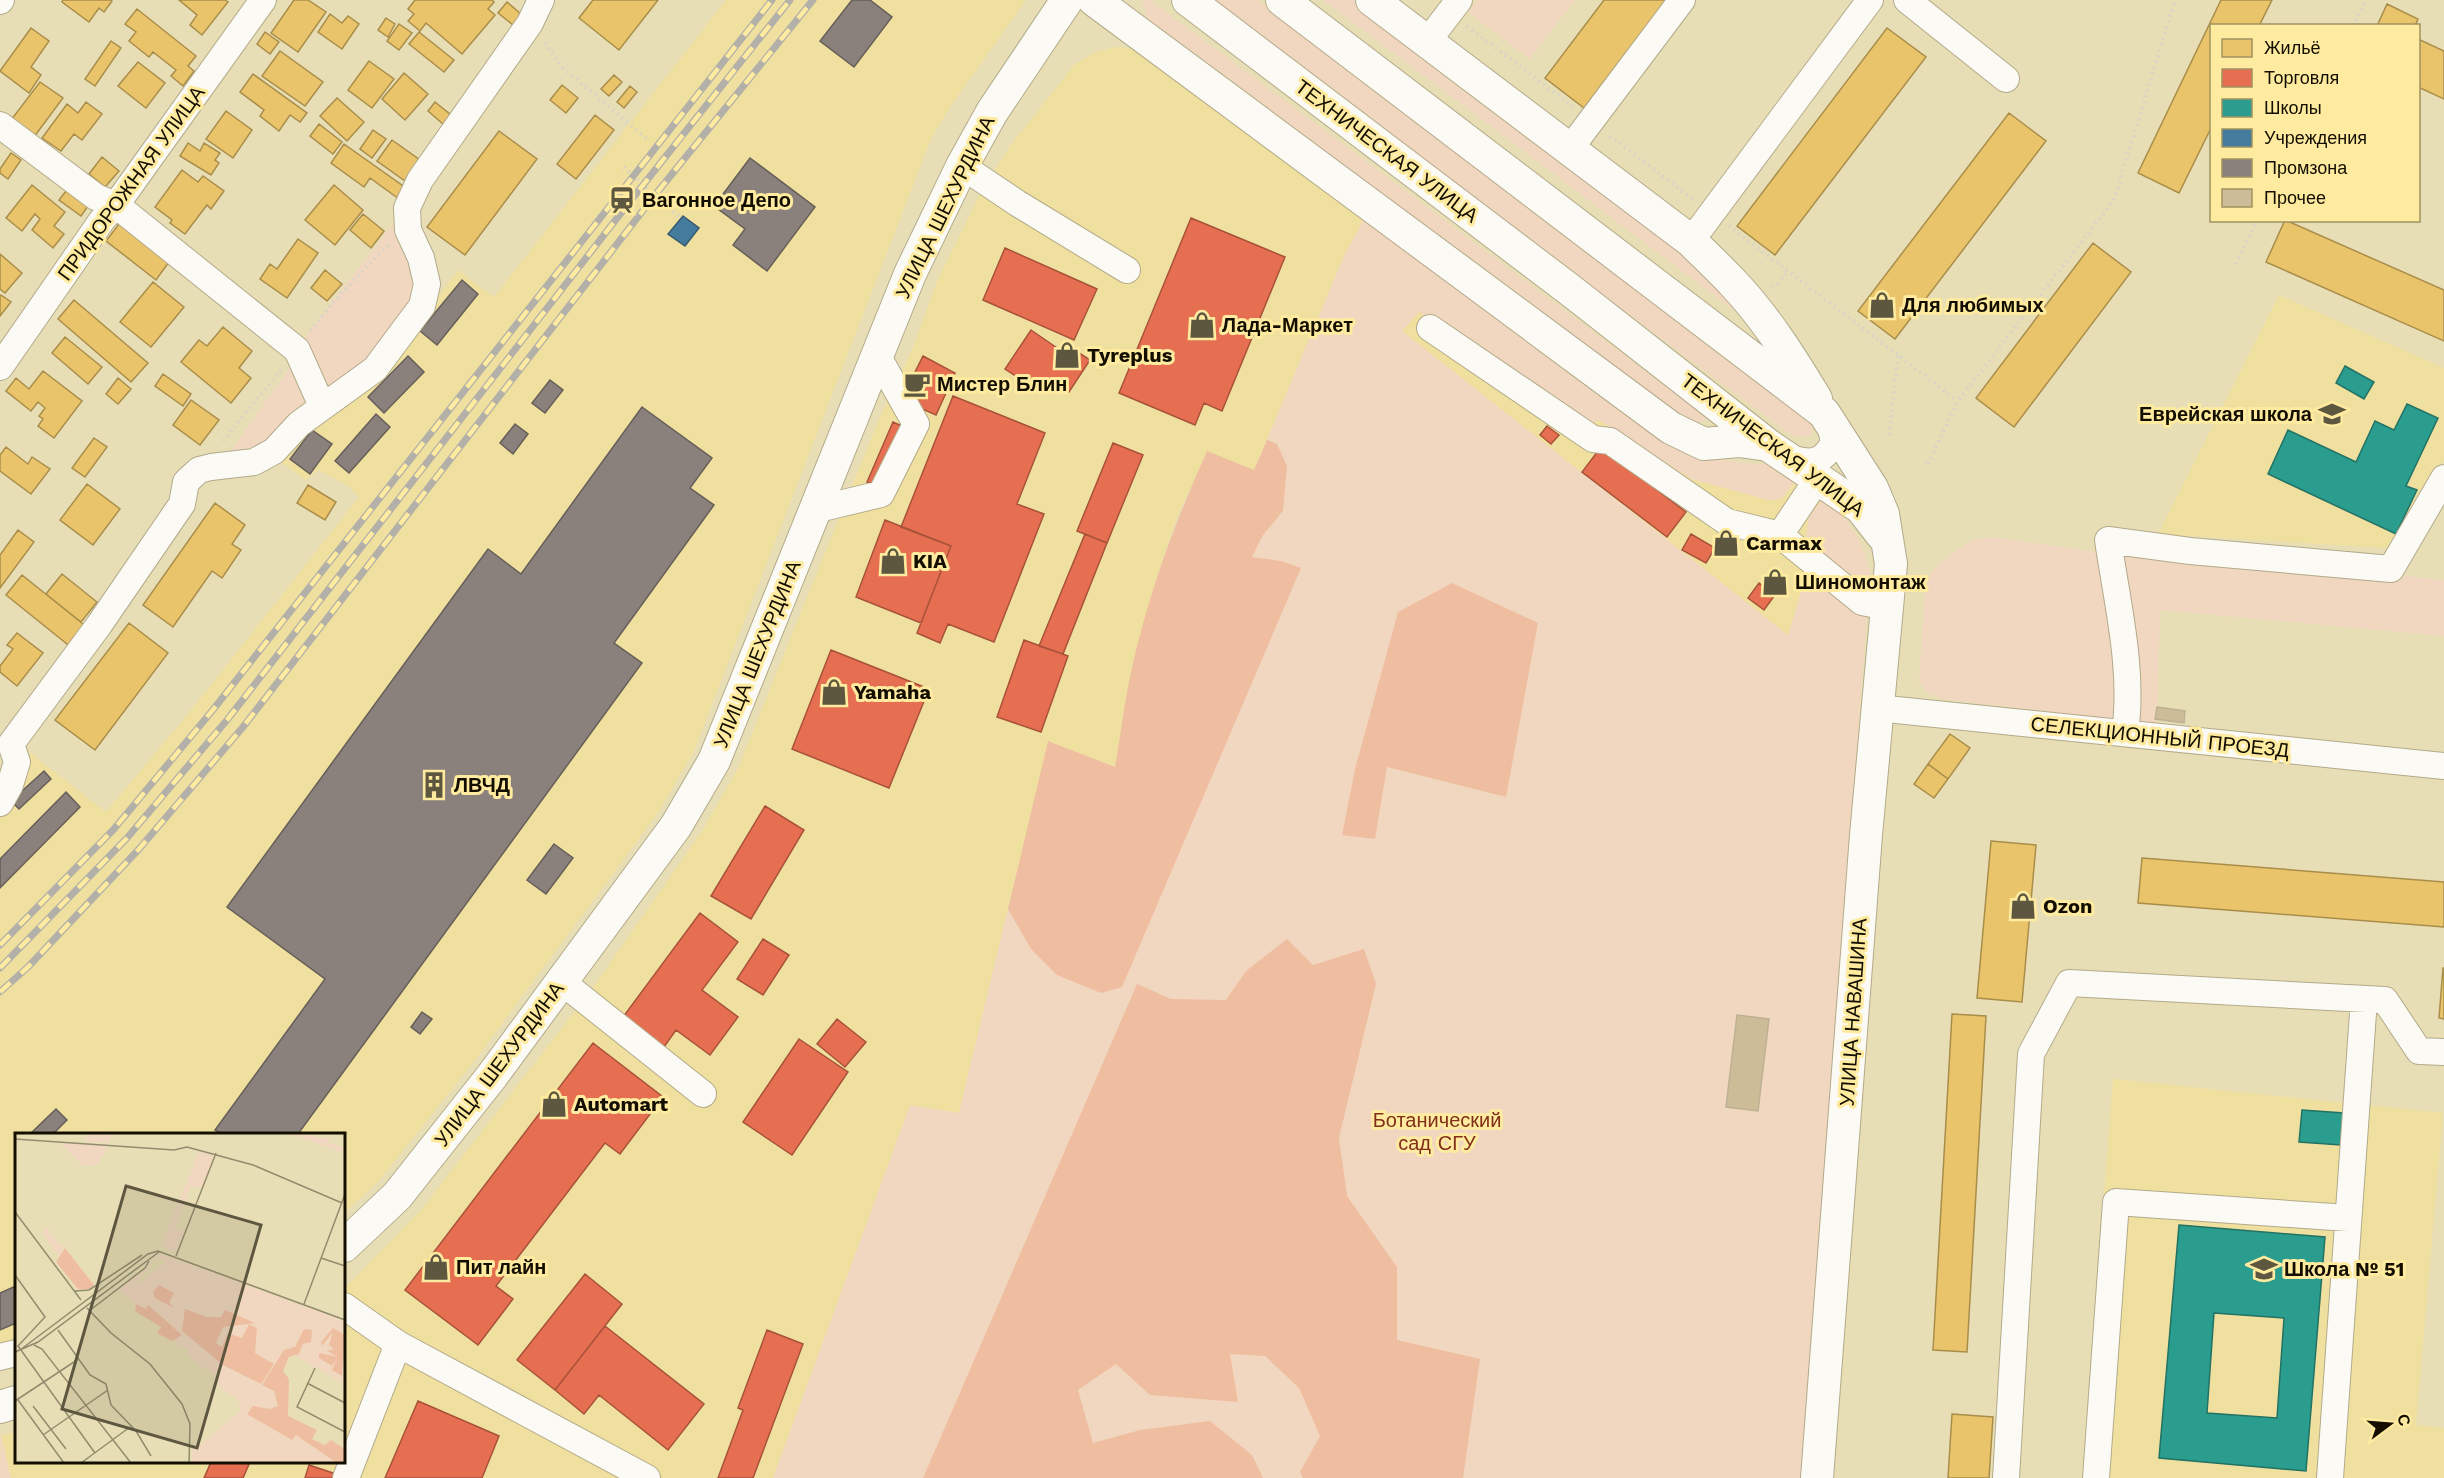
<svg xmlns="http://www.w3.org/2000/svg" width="2444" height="1478" viewBox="0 0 2444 1478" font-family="'Work Sans',sans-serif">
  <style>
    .built { fill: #f0e0a0 }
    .green { fill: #f1d7bf }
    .forest { fill: #efbea0 }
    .homes { fill: #e9c46a; stroke: #a98d4a; stroke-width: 1.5 }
    .shops { fill: #e76f51; stroke: #a75239; stroke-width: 1.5 }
    .schools { fill: #2a9d8f; stroke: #237264; stroke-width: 1.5; fill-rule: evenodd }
    .public { fill: #457b9d; stroke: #365a6e; stroke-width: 1.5 }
    .industry { fill: #8a817c; stroke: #665e57; stroke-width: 1.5 }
    .building { fill: #ccbc97; stroke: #beb092; stroke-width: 1.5 }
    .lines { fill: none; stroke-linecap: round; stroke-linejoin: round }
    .minor-casing { stroke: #b2aa8a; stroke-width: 28 }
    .major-casing { stroke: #b2aa8a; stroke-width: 34 }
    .path { stroke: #d6d3c7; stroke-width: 4; stroke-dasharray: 1.5 4.5; stroke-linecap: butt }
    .minor { stroke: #fcfaf4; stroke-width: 26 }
    .major { stroke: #fcfaf4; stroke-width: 32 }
    .rail-casing { stroke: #b2b0a8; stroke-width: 7 }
    .rail { stroke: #feeba0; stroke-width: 4.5; stroke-dasharray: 14; stroke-linecap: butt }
    .labels { text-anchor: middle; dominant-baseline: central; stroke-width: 6; stroke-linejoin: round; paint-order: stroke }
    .street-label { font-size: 20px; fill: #130e00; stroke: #feeba0 }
    .poi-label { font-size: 20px; font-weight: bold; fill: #130e00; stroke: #feeba0; text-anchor: start }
    .park-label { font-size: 20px; fill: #822f1a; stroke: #feeba0 }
    .inset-road { fill: none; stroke: #938b6d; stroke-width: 1.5 }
    .view { fill: #5e5740; fill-opacity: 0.15; stroke: #5e5740; stroke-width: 3 }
    .inset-edge { fill: none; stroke: #130e00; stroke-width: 3 }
  </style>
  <rect width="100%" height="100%" fill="#e8deb6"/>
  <!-- built -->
  <path class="built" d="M726 0H1026L950 107 931 139 694 751 658 813 476 1059 378 1182 344 1213V1134H16V1344L0 1348V813L28 768V751L106 812 188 714 359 497 349 486 318 470 305 480 280 461 302 431 383 370 458 270 494 297Z
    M1117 47 1139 50 1367 214 1344 256 1254 470 1207 452 1177 517 1156 580 1133 664 1115 767 1048 742 959 1113 910 1106 773 1478H11L1 1435 16 1432V1462H344V1289L422 1209 594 986 702 831 738 768 879 419 912 350 938 279 982 190 1010 146 1074 65 1095 52Z
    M2279 295 2444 368V460L2400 549 2158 534Z
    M1419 311 1586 427 1598 419 1692 479 1768 500 1782 499 1799 476 1824 497 1808 519 1802 589 1788 636 1402 331Z
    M2113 1079 2443 1113 2416 1425 2444 1428V1478H2082Z"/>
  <!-- green -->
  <path class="green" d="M1142 0H1150L1707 417 1705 421 1696 423 1675 413 1147 18Z
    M1213 0H1257L1810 419 1813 430 1808 437 1793 436 1579 278Z
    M1323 0H1357L1684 247 1734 299V310Z
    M1477 0H1575L1530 59 1468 12Z
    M1367 214 1698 456 1751 464 1780 465 1799 476 1781 499 1768 500 1692 479 1599 420 1586 428 1419 312 1402 331 1788 635 1802 589 1808 519 1824 497C1848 520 1864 541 1870 574L1801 1478H773L910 1105 959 1113 1008 909 1031 949 1281 561 1252 557 1263 535 1283 511 1287 466 1277 444 1267 440 1344 256Z
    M392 225 418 278 416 302 372 358 264 450 227 457 294 361 302 341Z
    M1992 537 2126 556 2157 551 2444 580V636L2160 610 2157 724 1942 699 1927 693 1919 682 1925 591 1931 573 1942 561 1972 540Z
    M1 1435 11 1478H0Z"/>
  <!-- forest -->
  <path class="forest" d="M1267 440 1277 444 1287 466 1283 511 1263 535 1252 557 1281 561 1301 568 1122 987 1101 993 1057 975 1031 949 1008 909 1048 741 1115 767C1121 733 1125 697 1133 663 1150 589 1176 520 1207 451L1254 470Z
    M1452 583 1538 623 1506 797 1387 767 1375 839 1342 835 1355 769 1398 612Z
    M1287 939 1313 965 1364 949 1376 984 1339 1138 1347 1196 1397 1267V1340L1480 1359 1463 1478H1303L1300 1472 1320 1436 1299 1388 1265 1356 1230 1354 1238 1402 1150 1395 1116 1364 1078 1390 1093 1443 1140 1430 1210 1421 1252 1455 1263 1478H923L1137 984 1171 999 1226 1000 1246 971Z"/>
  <!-- homes -->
  <path class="homes" d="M63 0H111L112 1 104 12 99 8 89 22 62 2Z
    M179 0H225L228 2 202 35 190 25 197 15Z
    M294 0H308L326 12 298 52 271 33Z
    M415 0H492L494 2 488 9 495 15 462 54 426 23 420 31 408 21 414 14 408 9Z
    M593 0H658L619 50 579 18Z
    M1604 0H1666L1584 108 1545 78Z
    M2221 0H2272L2259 26H2212V126L2179 193 2138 173Z
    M507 2 522 15 513 25 498 13Z
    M2387 4 2418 19 2415 26H2377Z
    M137 9 196 56 188 66 194 71 183 86 171 76 176 70 153 52 149 57 129 41 136 32 125 24Z
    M330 14 342 23 348 16 359 24 342 49 318 32Z
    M386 18 395 24 388 37 378 30Z
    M399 24 412 33 399 50 387 41Z
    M31 28 49 41 31 67 41 75 29 93 0 71Z
    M1887 28 1926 57 1775 255 1737 226Z
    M265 32 279 42 270 54 257 44Z
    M419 32 454 60 444 72 409 44Z
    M2418 39 2444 51V99L2418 87Z
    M111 41 121 48 95 86 85 79Z
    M280 51 323 82 305 106 262 76Z
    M369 61 394 79 372 108 348 90Z
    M138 62 165 83 146 108 118 86Z
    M404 73 428 94 405 120 382 99Z
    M253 74 307 113 300 122 290 115 279 131 260 116 264 110 240 92Z
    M614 75 622 82 609 96 601 89Z
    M40 82 63 98 34 137 11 120Z
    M562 85 578 98 566 113 550 100Z
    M630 86 637 92 624 108 617 102Z
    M337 98 364 122 347 141 320 116Z
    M86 102 102 114 82 140 74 134 61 151 42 138 67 104 78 113Z
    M435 102 451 115 444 125 428 111Z
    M226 111 252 130 233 158 206 139Z
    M2009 113 2046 141 1895 339 1858 311Z
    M595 115 614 130 576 179 557 164Z
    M319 124 342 142 333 154 310 136Z
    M373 130 386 139 372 158 360 149Z
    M499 131 537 159 465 255 427 227Z
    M392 140 420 160 405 181 377 161Z
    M188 143 200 151 204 143 220 153 215 160 219 163 211 175 180 156Z
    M344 144 406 188 399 199 370 178 364 187 331 163Z
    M11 153 21 160 8 179 0 173V169Z
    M102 157 119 171 105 187 89 174Z
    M182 170 198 182 203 176 224 191 211 209 207 205 185 234 170 223 172 220 155 207Z
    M32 185 65 212 54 226 64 234 53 248 32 230 40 219 35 214 22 231 6 218Z
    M334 185 363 210 335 245 305 220Z
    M66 191 88 206 81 216 59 200Z
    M363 214 384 231 371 248 350 230Z
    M2285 220 2444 290V341L2266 262Z
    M119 224 169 262 156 280 106 241Z
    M298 239 318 253 287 298 260 279 270 264 277 269Z
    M2093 243 2131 272 2014 427 1976 398Z
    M0 254 22 273 5 293 0 289Z
    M325 270 342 284 327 301 311 288Z
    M153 282 184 307 151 347 120 322Z
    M1 295 11 302 0 316V296Z
    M74 300 148 363 131 382 58 319Z
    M223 327 252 351 239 368 251 378 231 403 181 362 199 340 207 346Z
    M65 337 102 367 88 384 52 353Z
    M43 371 82 401 54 438 38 426 43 419 39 416 45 408 38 402 31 411 6 391 16 378 29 389Z
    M163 374 191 394 183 406 155 386Z
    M118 378 131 389 118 404 106 394Z
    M191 400 219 420 200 445 173 425Z
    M94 438 107 447 85 477 72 468Z
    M6 447 28 464 32 457 50 469 31 494 0 471V455Z
    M87 484 120 509 93 545 60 520Z
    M308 485 336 502 325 520 297 503Z
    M215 503 245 525 232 544 241 550 222 578 212 571 173 627 143 605Z
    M18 530 34 542 0 588V555Z
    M62 574 97 602 81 622 46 594Z
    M22 575 88 628 72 648 6 595Z
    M129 623 168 653 95 750 55 720Z
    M17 633 43 653 17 686 0 672V666L13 649 7 645Z
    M1950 734 1970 748 1948 779 1928 764Z
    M1928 764 1948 779 1934 798 1914 784Z
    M1991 841 2036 845 2022 1002 1977 998Z
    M2142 858 2444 882V927L2138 903Z
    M2443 968H2444V1019L2439 1018Z
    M1952 1014 1986 1016 1967 1352 1933 1350Z
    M1952 1414 1993 1417 1989 1478H1948Z"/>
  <!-- shops -->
  <path class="shops" d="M1191 218 1285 257 1222 411 1204 403 1195 425 1119 393Z
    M1005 248 1097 289 1074 340 983 300Z
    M1031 330 1063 352 1067 345 1090 360 1069 392 1049 379 1041 393 1005 369Z
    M923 356 955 373 936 415 920 408 908 386Z
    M953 396 1045 433 1017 504 1044 514 994 642 948 624 940 643 917 633 951 546 901 527Z
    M893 422 919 434 893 493 867 482Z
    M1547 426 1559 435 1551 444 1540 435Z
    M1113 443 1143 455 1107 543 1077 531Z
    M1601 447 1686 512 1667 537 1582 472Z
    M885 520 951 546 921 623 856 597Z
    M1085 534 1107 543 1063 654 1039 646Z
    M1691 534 1715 548 1706 563 1682 550Z
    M1759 583 1775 595 1764 610 1748 598Z
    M1024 640 1068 656 1041 732 997 717Z
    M831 650 929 689 889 788 792 749Z
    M765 806 804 830 751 919 711 896Z
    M700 913 738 942 702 990 738 1017 710 1055 676 1030 664 1047 623 1017Z
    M763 939 789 955 763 995 737 979Z
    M837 1019 866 1042 845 1067 817 1044Z
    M799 1039 848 1072 792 1155 743 1122Z
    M593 1043 663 1097 620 1154 605 1143 496 1286 513 1299 478 1345 405 1290Z
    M585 1274 622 1304 555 1390 517 1360Z
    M605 1326 704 1404 668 1450 599 1395 584 1414 555 1390Z
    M767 1330 803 1344 753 1478H718L743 1410 738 1408Z
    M418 1401 499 1436 482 1478H385Z
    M211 1462H250L243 1478H204Z
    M309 1465 342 1476 341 1478H305Z"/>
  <!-- schools -->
  <path class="schools" d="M2345 366 2374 382 2364 399 2336 383Z
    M2407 404 2438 418 2406 486 2417 490 2396 534 2268 474 2288 430 2356 462 2375 421 2394 430Z
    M2302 1110 2344 1113 2341 1145 2299 1142Z
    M2179 1225 2325 1237 2306 1471 2159 1458ZM2214 1313 2284 1318 2277 1418 2207 1413Z"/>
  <!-- public -->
  <path class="public" d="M683 216 699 228 685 246 668 234Z"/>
  <!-- industry -->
  <path class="industry" d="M852 0H870L892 17 854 67 820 41Z
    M750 158 815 207 767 271 733 245 745 229 714 206Z
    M462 280 478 294 437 345 420 331Z
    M408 356 424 372 384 413 368 397Z
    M550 380 563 390 545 413 532 403Z
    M642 407 712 458 690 488 714 505 614 643 642 663 298 1134H222L215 1130 325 979 227 907 488 549 521 574Z
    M376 414 390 427 349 473 335 461Z
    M515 424 528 434 513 454 500 443Z
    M312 430 332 444 310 474 290 459Z
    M44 771 51 779 19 809 11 801Z
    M66 792 80 807 0 888V859Z
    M554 844 573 858 546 894 527 880Z
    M422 1012 432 1019 420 1034 411 1027Z
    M56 1109 67 1120 53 1134H30Z
    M16 1286V1323L0 1330V1293Z"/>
  <!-- building -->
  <path class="building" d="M2157 707 2185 711 2184 723 2155 719Z
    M1737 1015 1769 1019 1758 1111 1726 1107Z"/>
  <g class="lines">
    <defs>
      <path id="minor" d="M1907 0 2006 79
        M0 1 1 0
        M1427 42 1459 0
        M0 125 96 197 116 205 297 350 322 406
        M1569 150 1682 0
        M962 166 1017 203 1127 270
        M1691 241 1870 0
        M1430 328 1593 439 1610 441 1727 522 1780 535 1819 477
        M0 367 102 220 116 205 263 0
        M1790 458C1812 464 1821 464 1834 443L1830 422
        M814 510 881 494 916 424 877 355
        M1780 535 1862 602 1887 607
        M1877 708 2444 766
        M2125 733C2134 669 2117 603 2108 540L2190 551 2391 569 2444 478
        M0 803 10 785 17 762 11 744 99 625 182 504 186 482 199 470 211 467 254 462 274 451 299 424 375 369 422 306 427 284 421 258 408 230 407 208 420 180 530 23 541 0
        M562 982 703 1094
        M344 1306 398 1344 346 1478
        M398 1344 647 1478
        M0 1357 16 1353
        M2006 1478 2031 1054 2069 983 2385 1000 2419 1051 2444 1052
        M2096 1478 2116 1202 2348 1218
        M2330 1478 2364 999"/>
      <path id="major" d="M1094 0 1671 428 1704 444 1739 441 1768 445
        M1188 0 1570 290 1768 445 1861 508 1882 535
        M1282 0 1824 413 1872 488 1883 514 1891 564 1866 835 1817 1478
        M1372 0 1691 241C1705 255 1720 269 1734 284 1766 318 1792 359 1816 399
        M344 1246 397 1196 492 1076 676 826 714 761 910 274 962 166 992 112 1067 0
        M0 1407 16 1402"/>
    </defs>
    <!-- minor casing -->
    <use href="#minor" class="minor-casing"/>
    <!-- major casing -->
    <use href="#major" class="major-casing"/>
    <!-- path -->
    <path class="path" d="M1467 26 1573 107
      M2353 26 2365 0
      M545 43 563 68 646 138
      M1610 136 1694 200
      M624 167 680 218
      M1729 226 1958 401
      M2236 264 2257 220
      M1773 288 1788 272
      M311 331 334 301 388 245
      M1889 435 1898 356
      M223 441 281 370
      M1928 464 1958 401 2114 200 2175 0"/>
    <!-- minor -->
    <use href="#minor" class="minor"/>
    <!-- major -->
    <use href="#major" class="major"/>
    <defs>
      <path id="rail" d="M0 945 114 829 212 711 772 0
        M0 968 127 838 227 720 628 204 790 0
        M0 992 28 967 139 849 243 727 655 195 813 0"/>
    </defs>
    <!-- rail casing -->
    <use href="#rail" class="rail-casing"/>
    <!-- rail -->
    <use href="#rail" class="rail"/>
  </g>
  <!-- icons -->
  <defs>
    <symbol id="station-bare" viewBox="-9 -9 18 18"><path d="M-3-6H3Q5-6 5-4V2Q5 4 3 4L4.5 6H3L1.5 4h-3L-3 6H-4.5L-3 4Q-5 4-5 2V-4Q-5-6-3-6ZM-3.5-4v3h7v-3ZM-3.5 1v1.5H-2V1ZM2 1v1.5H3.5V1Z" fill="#5e5740" stroke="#feeba0" stroke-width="2.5" paint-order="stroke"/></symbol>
    <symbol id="shop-bare" viewBox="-9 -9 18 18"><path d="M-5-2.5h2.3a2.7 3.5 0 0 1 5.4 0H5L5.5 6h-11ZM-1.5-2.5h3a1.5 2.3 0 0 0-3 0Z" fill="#5e5740" stroke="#feeba0" stroke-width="2.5" paint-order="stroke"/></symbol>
    <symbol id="cafe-bare" viewBox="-9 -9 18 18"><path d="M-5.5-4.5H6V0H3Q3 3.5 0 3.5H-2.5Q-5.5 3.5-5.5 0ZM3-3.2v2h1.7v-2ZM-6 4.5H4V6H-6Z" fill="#5e5740" stroke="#feeba0" stroke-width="2.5" paint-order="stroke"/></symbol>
    <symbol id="school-bare" viewBox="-9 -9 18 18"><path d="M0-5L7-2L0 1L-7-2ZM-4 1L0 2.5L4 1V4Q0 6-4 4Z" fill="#5e5740" stroke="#feeba0" stroke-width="2.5" paint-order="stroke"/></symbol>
    <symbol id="building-bare" viewBox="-9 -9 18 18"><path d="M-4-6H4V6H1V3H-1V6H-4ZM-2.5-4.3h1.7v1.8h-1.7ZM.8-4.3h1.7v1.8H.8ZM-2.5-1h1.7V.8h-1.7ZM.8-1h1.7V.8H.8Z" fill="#5e5740" stroke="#feeba0" stroke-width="2.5" paint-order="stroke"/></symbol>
  </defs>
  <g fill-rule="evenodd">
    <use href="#station-bare" x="603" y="181" width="38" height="38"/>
    <use href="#shop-bare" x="1863" y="286" width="38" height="38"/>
    <use href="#shop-bare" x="1183" y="306" width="38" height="38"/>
    <use href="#shop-bare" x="1048" y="336" width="38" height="38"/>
    <use href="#cafe-bare" x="898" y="365" width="38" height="38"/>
    <use href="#school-bare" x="2313" y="395" width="38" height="38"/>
    <use href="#shop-bare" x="1707" y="524" width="38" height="38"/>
    <use href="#shop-bare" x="874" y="542" width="38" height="38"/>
    <use href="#shop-bare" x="1756" y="563" width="38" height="38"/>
    <use href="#shop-bare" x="815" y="673" width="38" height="38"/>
    <use href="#building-bare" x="415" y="766" width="38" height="38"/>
    <use href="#shop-bare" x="2004" y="887" width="38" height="38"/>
    <use href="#shop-bare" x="535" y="1085" width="38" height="38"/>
    <use href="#shop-bare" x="417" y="1248" width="38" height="38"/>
    <use href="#school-bare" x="2245" y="1250" width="38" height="38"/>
  </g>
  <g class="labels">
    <!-- street labels -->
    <g class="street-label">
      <text transform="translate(1387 151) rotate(37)">ТЕХНИЧЕСКАЯ УЛИЦА</text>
      <text transform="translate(131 183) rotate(-54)">ПРИДОРОЖНАЯ УЛИЦА</text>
      <text transform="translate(945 207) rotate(-64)">УЛИЦА ШЕХУРДИНА</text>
      <text transform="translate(1773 445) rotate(37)">ТЕХНИЧЕСКАЯ УЛИЦА</text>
      <text transform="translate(757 654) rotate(-68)">УЛИЦА ШЕХУРДИНА</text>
      <text transform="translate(2160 737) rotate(6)">СЕЛЕКЦИОННЫЙ ПРОЕЗД</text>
      <text transform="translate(1853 1012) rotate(-86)">УЛИЦА НАВАШИНА</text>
      <text transform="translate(499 1064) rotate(-53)">УЛИЦА ШЕХУРДИНА</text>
    </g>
    <!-- poi labels -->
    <g class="poi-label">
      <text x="642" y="200">Вагонное Депо</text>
      <text x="1902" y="305">Для любимых</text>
      <text x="1222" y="325">Лада-Маркет</text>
      <text x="1087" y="355">Tyreplus</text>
      <text x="937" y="384">Мистер Блин</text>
      <text x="2312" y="414" text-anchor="end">Еврейская школа</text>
      <text x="1746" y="543">Carmax</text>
      <text x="913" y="561">KIA</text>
      <text x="1795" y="582">Шиномонтаж</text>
      <text x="854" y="692">Yamaha</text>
      <text x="454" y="785">ЛВЧД</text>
      <text x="2043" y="906">Ozon</text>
      <text x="574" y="1104">Automart</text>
      <text x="456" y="1267">Пит лайн</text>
      <text x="2284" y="1269">Школа № 51</text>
    </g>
    <!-- park labels -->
    <g class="park-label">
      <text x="1437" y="1120">Ботанический<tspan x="1437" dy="23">сад СГУ</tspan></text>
    </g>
  </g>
  <!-- overview -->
  <g transform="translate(15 1133)">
    <rect width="330" height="330" fill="#e8deb6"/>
    <path d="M71 0H95V10L70 9ZM274 0 314 5 313 9 330 15V21ZM44 9 92 13V16L82 32 68 33ZM184 18 199 23 187 54H175L160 95 170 98 160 119 150 115 148 108ZM32 94 45 113 51 110 44 124 27 99ZM145 121 330 188V251L280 223 288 210 296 209 297 197 284 205 257 255 263 273 255 276 246 273 278 307 281 302 322 330H177L178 313 183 314 226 277 223 266 201 252 205 246 172 222 174 217 157 208 161 207 133 173 131 176 121 172 103 157 131 135 138 124 135 134 114 157 151 130 140 123Z" fill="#f1d7bf"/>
    <path d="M50 115 79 152 74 156H63L41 129ZM144 152 159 160 154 169 159 175 140 165 138 159ZM121 171 131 176 133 172 167 202 157 208 142 200 146 194 120 178ZM170 176 192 184H206L210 177 240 190 208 194 201 210 207 214 213 200 227 205 234 191 242 195 240 220 259 231 246 251 208 232 167 198ZM318 195 330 202 327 243 317 237 322 226 317 233 304 225V220L323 224 312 218 319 216 314 212 318 199 307 213 306 209ZM289 196 297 197 296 209 288 211 284 221 274 224 268 238 274 246 273 283 302 297 297 306 310 312 316 307 330 316V330H322L281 302 277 307 232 281 238 273 255 276 263 273 259 258 247 252 269 217 280 214Z" fill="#efbea0"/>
    <path class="inset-road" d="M0 6 159 17 172 14 238 32 327 70M0 79 66 167M161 123 201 20M306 125 330 133M0 142 30 184 3 213 80 320M60 158 74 157 127 122M289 171 330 61M72 175 96 200 135 231 167 271 175 291 174 330M74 178 130 135 134 128M43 197 75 242 91 251 96 272 121 298 136 323M19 212 27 216 116 330M5 217 133 121 143 118 330 187M0 219 23 209 144 119M300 235 282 274 330 299M292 250 330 270M3 267 49 330M0 268 62 227M18 273 51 316M28 302 93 257M66 330 115 294"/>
    <path class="view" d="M111 53 246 92 182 315 47 276Z"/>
    <rect width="330" height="330" class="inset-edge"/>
  </g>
  <!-- legend -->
  <rect x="2210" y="24" width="210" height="198" fill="#feeba0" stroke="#a09360" stroke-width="1.5"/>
  <rect x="2222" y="39" width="30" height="18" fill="#e9c46a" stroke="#a09360" stroke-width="1.5"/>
  <text x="2264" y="54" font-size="18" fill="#130e00">Жильё</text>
  <rect x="2222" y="69" width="30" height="18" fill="#e76f51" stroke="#a09360" stroke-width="1.5"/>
  <text x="2264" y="84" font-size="18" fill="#130e00">Торговля</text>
  <rect x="2222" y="99" width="30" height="18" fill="#2a9d8f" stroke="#a09360" stroke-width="1.5"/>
  <text x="2264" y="114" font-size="18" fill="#130e00">Школы</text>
  <rect x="2222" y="129" width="30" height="18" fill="#457b9d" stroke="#a09360" stroke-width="1.5"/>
  <text x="2264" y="144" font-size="18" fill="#130e00">Учреждения</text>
  <rect x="2222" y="159" width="30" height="18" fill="#8a817c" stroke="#a09360" stroke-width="1.5"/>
  <text x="2264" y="174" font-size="18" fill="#130e00">Промзона</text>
  <rect x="2222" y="189" width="30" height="18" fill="#ccbc97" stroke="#a09360" stroke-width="1.5"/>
  <text x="2264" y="204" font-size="18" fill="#130e00">Прочее</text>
  <!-- north arrow -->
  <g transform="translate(2390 1424) rotate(74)" stroke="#feeba0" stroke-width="4.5" paint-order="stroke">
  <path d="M0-4.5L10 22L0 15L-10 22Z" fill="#130e00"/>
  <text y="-9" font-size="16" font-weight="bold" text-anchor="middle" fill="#130e00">С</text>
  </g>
</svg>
